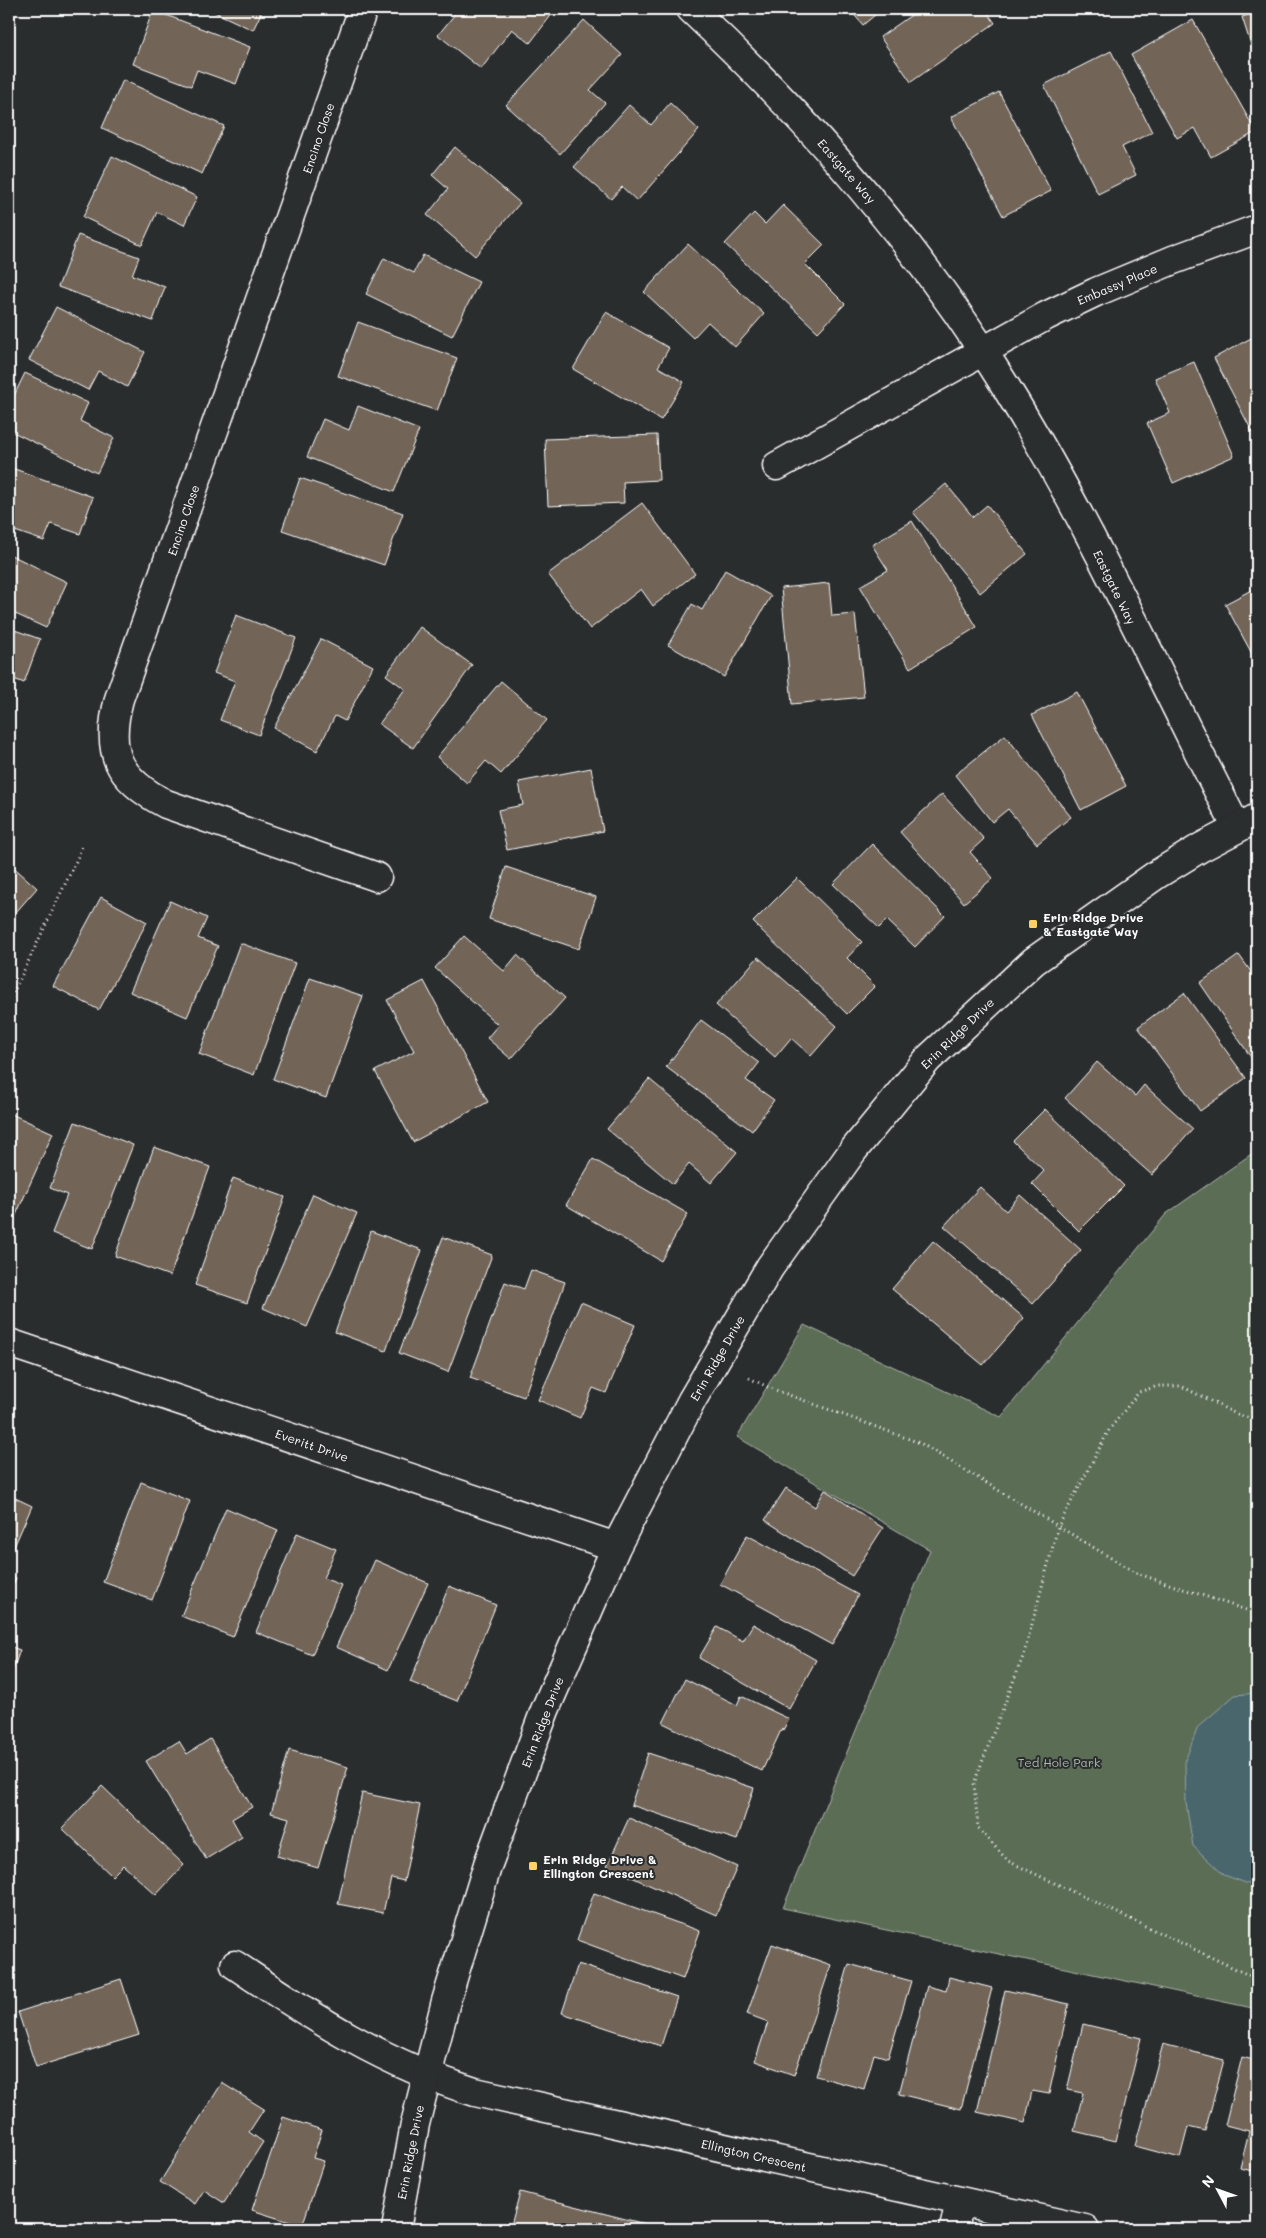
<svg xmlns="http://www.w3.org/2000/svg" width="1266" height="2238" viewBox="0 0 1266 2238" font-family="Mali,sans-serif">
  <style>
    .green { fill: #5b6d56; stroke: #adb6aa }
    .water { fill: #49666d; stroke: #92a3a7 }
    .building { fill: #726559; stroke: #fff }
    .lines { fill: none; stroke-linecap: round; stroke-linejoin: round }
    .minor-casing { stroke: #fff; stroke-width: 31 }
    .tertiary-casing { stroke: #fff; stroke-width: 31 }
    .path { stroke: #fff; stroke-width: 3; stroke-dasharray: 1 4; stroke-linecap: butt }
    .minor { stroke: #2a2d2e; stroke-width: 28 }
    .tertiary { stroke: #2a2d2e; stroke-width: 28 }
    .poi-dot { fill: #ffd166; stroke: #2a2d2e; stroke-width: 2 }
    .labels { text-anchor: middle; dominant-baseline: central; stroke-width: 4; stroke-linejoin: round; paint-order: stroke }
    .street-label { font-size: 12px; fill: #fff; stroke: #2a2d2e }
    .poi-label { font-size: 12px; font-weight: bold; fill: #fff; stroke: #2a2d2e; text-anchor: start }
    .park-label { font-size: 12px; fill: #adb6aa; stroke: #2a2d2e }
  </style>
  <rect width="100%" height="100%" fill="#2a2d2e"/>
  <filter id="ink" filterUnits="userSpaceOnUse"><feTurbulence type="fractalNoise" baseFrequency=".02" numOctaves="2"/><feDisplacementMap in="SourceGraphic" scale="10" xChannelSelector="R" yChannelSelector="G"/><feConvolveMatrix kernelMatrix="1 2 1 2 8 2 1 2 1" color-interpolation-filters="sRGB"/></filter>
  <g filter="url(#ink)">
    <!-- green -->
    <path class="green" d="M1257 1150V2009L783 1908 930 1550 737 1437 804 1325 1001 1417 1166 1214Z"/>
    <!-- water -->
    <path class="water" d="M1257 1693V1887L1224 1875 1193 1846 1186 1803 1185 1761 1198 1727 1235 1695Z"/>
    <!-- building -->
    <path class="building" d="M208 9H263L253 30Z
      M459 9H556L530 43 512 29 481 69 438 35Z
      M849 9H882L863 25Z
      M920 9H985L995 23 911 82 880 37Z
      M153 10 250 47 236 84 197 70 191 86 133 64Z
      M1257 12V64L1242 17Z
      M584 20 622 55 590 90 605 103 560 154 506 105Z
      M1193 20 1256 132 1211 157 1195 128 1177 138 1131 55Z
      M1111 51 1152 132 1122 147 1136 175 1098 194 1044 85Z
      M123 80 224 126 202 174 102 128Z
      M999 92 1051 191 1003 216 951 117Z
      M670 103 699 130 637 201 622 187 611 199 574 167 629 105 651 125Z
      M455 147 520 203 475 256 427 215 448 189 432 175Z
      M112 156 197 197 184 225 157 212 142 245 83 217Z
      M783 205 824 245 805 264 845 304 818 332 725 244 754 213 765 224Z
      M78 235 139 257 132 275 165 287 153 321 58 287Z
      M688 244 764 314 735 347 708 322 693 338 644 292Z
      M423 255 479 282 452 336 366 294 384 258 414 273Z
      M56 307 145 352 127 387 98 371 88 390 29 360Z
      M606 312 669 348 658 367 684 382 661 420 573 369Z
      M358 322 457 358 437 411 338 376Z
      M1253 337 1257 345V441L1214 358Z
      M1194 362 1234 456 1173 483 1147 423 1170 413 1155 378Z
      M25 373 88 403 80 421 114 438 97 473 9 430V406Z
      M358 406 419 430 394 492 307 457 323 419 349 430Z
      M657 435 659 480 623 482 624 503 548 506 545 439Z
      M9 467 93 497 80 534 51 524 44 541 9 529Z
      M300 478 403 513 384 565 282 530Z
      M946 484 973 517 987 505 1027 554 980 593 913 512Z
      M642 503 695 574 653 606 641 589 590 629 548 574Z
      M912 521 977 627 910 668 860 586 888 570 872 545Z
      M9 554 67 582 46 628 9 611Z
      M725 570 771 596 724 677 668 645 692 604 702 610Z
      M829 583 832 616 855 614 864 697 792 704 781 588Z
      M1257 587V663L1225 604Z
      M236 615 296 638 259 735 220 720 235 681 214 673Z
      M420 627 472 665 413 748 379 724 405 689 386 675Z
      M9 628 40 639 24 683 9 677Z
      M321 639 373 666 345 721 335 716 317 751 274 728Z
      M501 681 547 720 501 774 486 761 467 783 437 757Z
      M1077 692 1126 786 1081 810 1032 715Z
      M1005 735 1071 817 1037 844 1008 809 992 822 955 775Z
      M591 768 603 831 507 850 498 810 523 805 519 782Z
      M942 794 984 839 970 852 993 878 964 903 900 832Z
      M872 844 945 916 915 947 887 920 879 928 833 884Z
      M9 863 37 888 9 920Z
      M506 867 596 897 579 949 489 919Z
      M797 878 862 942 847 958 875 986 847 1014 753 922Z
      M101 897 147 922 99 1010 53 986Z
      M170 901 207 918 198 938 218 946 187 1017 130 992Z
      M464 936 504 971 517 955 565 998 511 1059 487 1038 498 1025 435 968Z
      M240 943 295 963 254 1075 199 1054Z
      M1239 955 1252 973 1257 970V1066L1200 983Z
      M758 957 837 1026 811 1056 791 1038 775 1057 716 1005Z
      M310 978 363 996 326 1098 273 1079Z
      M424 981 488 1102 413 1142 375 1071 414 1051 387 1000Z
      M1184 993 1246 1078 1200 1111 1138 1027Z
      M701 1020 759 1063 746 1080 774 1100 752 1131 666 1067Z
      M1097 1062 1135 1096 1144 1085 1193 1129 1152 1175 1065 1098Z
      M649 1079 737 1152 711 1183 689 1164 673 1184 607 1129Z
      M1045 1109 1124 1186 1079 1231 1032 1184 1044 1171 1013 1141Z
      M9 1113 53 1133 11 1226 9 1225Z
      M75 1122 133 1145 92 1249 52 1233 67 1195 50 1188Z
      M154 1147 210 1167 170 1276 115 1256Z
      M593 1159 688 1214 661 1261 566 1205Z
      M233 1178 285 1197 247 1303 195 1285Z
      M980 1187 1006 1211 1020 1195 1081 1250 1033 1304 944 1226Z
      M313 1194 357 1213 307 1327 263 1308Z
      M371 1231 422 1250 386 1351 335 1332Z
      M443 1237 492 1255 448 1372 399 1353Z
      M933 1241 1024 1318 983 1365 892 1289Z
      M531 1270 565 1282 524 1397 470 1378 505 1282 524 1289Z
      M581 1302 635 1325 606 1393 593 1388 580 1418 538 1400Z
      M141 1482 190 1501 152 1600 103 1582Z
      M786 1488 815 1507 825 1490 883 1528 852 1576 765 1520Z
      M9 1495 32 1506 9 1558Z
      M226 1508 278 1530 233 1637 181 1616Z
      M297 1533 336 1549 323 1578 341 1585 312 1655 256 1632Z
      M747 1535 858 1595 832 1645 720 1584Z
      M375 1560 428 1583 388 1670 336 1647Z
      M9 1575 16 1578 9 1595Z
      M449 1586 496 1605 457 1701 410 1682Z
      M753 1624 816 1660 789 1709 699 1658 717 1627 743 1641Z
      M9 1646 20 1650 9 1681Z
      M685 1679 737 1705 741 1696 789 1719 783 1730 782 1728 762 1771 663 1723Z
      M210 1739 252 1807 232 1819 242 1837 206 1859 146 1761 179 1741 187 1754Z
      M289 1750 348 1767 318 1868 277 1856 289 1818 271 1813Z
      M648 1753 754 1788 737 1840 631 1805Z
      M102 1786 184 1865 156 1895 123 1865 112 1876 62 1828Z
      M362 1793 420 1805 404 1881 391 1878 383 1913 338 1904Z
      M629 1818 737 1867 716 1915 607 1866Z
      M594 1893 700 1931 683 1979 577 1940Z
      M772 1944 831 1965 794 2075 755 2061 768 2022 747 2014Z
      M578 1964 677 1997 661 2046 562 2013Z
      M849 1964 911 1981 888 2058 874 2054 864 2089 816 2076Z
      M949 1977 992 1988 961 2109 899 2094 927 1986 946 1991Z
      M121 1979 139 2035 36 2067 18 2012Z
      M1005 1990 1069 2004 1049 2094 1032 2091 1025 2123 977 2112Z
      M1083 2024 1141 2038 1116 2141 1074 2131 1083 2093 1067 2090Z
      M1163 2044 1224 2060 1205 2131 1188 2127 1180 2158 1135 2146Z
      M1242 2057 1257 2061V2172L1240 2168 1249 2131 1225 2125Z
      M222 2083 264 2109 249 2132 263 2142 224 2203 204 2190 195 2204 160 2182Z
      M283 2117 322 2130 313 2158 324 2161 302 2226 252 2210Z
      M520 2192 649 2225 648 2229H510Z"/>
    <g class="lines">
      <defs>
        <path id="minor" d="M363 9 119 699C105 752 117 779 166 804L377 877
          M691 9C811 122 919 246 1006 387 1093 528 1161 681 1237 828
          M777 466 1046 316 1096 292 1173 260 1257 229
          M235 1965C312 2017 385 2064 475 2092L1085 2229
          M954 2229 960 2201"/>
        <path id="tertiary" d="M9 1343 616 1547
          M396 2229 415 2124 446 2001 488 1864 545 1710 616 1547 692 1400 770 1267 852 1152 928 1059 1034 961 1156 875 1200 848 1257 818"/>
      </defs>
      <!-- minor casing -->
      <use href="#minor" class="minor-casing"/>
      <!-- tertiary casing -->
      <use href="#tertiary" class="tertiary-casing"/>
      <!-- path -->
      <path class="path" d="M9 1002 78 857 82 845
        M749 1378 770 1388 920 1443 1136 1573 1246 1610
        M1257 1420 1236 1414 1181 1386H1158L1139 1392 1109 1430 1058 1527 1024 1654 974 1783 978 1828 1008 1861 1257 1979"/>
      <!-- minor -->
      <use href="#minor" class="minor"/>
      <!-- tertiary -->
      <use href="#tertiary" class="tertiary"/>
    </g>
  </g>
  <!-- markers -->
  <g class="poi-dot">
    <rect x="1028" y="919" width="10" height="10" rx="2.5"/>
    <rect x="528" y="1861" width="10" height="10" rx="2.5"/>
  </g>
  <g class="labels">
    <!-- street labels -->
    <g class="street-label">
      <text transform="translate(318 138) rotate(-71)">Encino Close</text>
      <text transform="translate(847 171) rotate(49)">Eastgate Way</text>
      <text transform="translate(1117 284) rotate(-23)">Embassy Place</text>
      <text transform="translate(183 520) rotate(-71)">Encino Close</text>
      <text transform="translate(1115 587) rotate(64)">Eastgate Way</text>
      <text transform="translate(957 1033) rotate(-44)">Erin Ridge Drive</text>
      <text transform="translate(717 1358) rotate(-60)">Erin Ridge Drive</text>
      <text transform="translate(312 1445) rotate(19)">Everitt Drive</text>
      <text transform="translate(542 1722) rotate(-69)">Erin Ridge Drive</text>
      <text transform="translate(410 2152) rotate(-79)">Erin Ridge Drive</text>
      <text transform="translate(754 2155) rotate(13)">Ellington Crescent</text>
    </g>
    <!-- poi labels -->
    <g class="poi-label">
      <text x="1043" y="917">Erin Ridge Drive<tspan x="1043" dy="14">&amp; Eastgate Way</tspan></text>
      <text x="543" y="1859">Erin Ridge Drive &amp;<tspan x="543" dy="14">Ellington Crescent</tspan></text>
    </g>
    <!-- park labels -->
    <g class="park-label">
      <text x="1059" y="1762">Ted Hole Park</text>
    </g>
  </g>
  <!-- margin -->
  <rect width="1266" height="2238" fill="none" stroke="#2a2d2e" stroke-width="30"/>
  <rect x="15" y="15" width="1236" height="2208" fill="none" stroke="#fff" stroke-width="2" filter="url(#ink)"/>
  <!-- north arrow -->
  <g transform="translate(1218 2190) rotate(311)" stroke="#2a2d2e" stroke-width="4" paint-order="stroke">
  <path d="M0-4L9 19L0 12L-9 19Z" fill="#ffffff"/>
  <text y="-8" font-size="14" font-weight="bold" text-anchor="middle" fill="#ffffff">N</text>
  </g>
</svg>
